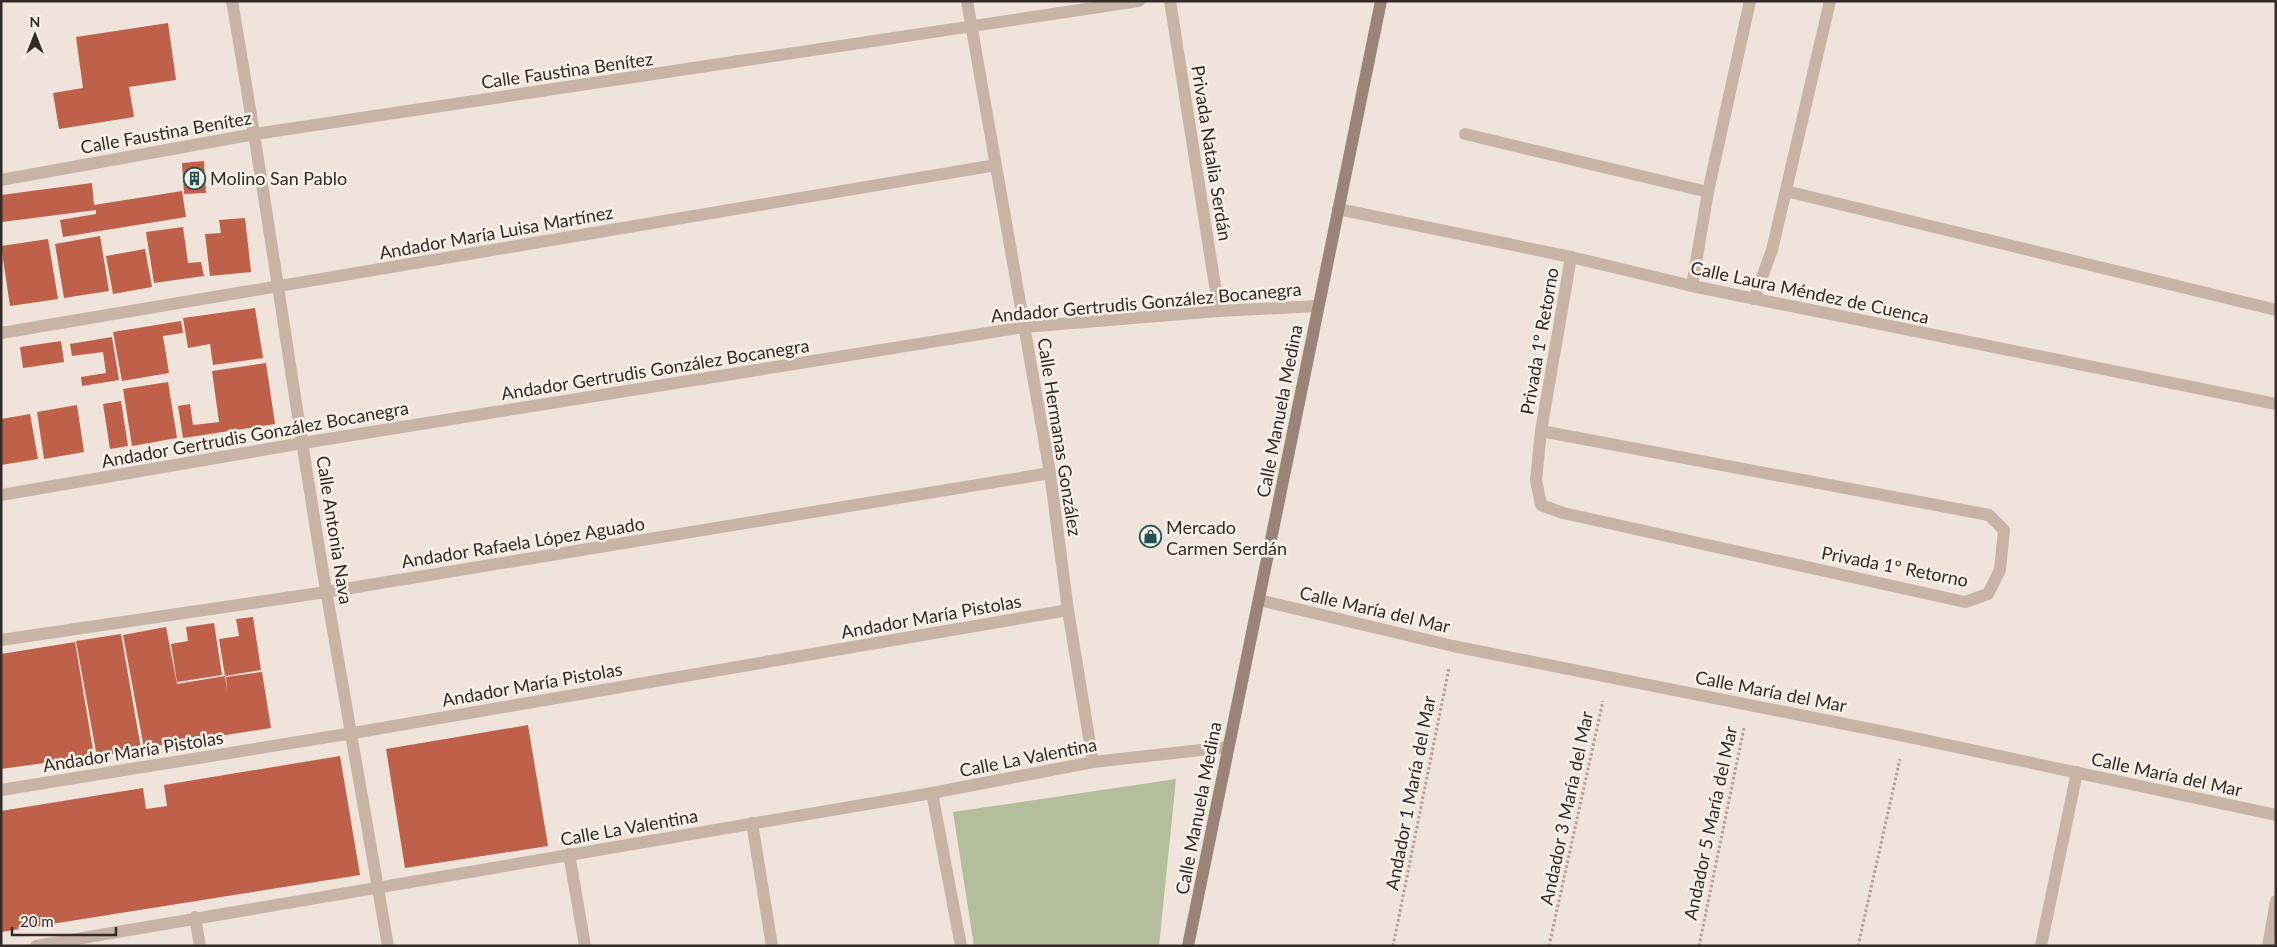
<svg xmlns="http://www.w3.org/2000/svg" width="2277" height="947" viewBox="0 0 2277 947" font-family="Lato,sans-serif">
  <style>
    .green { fill: #b4bd9c }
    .building { fill: #be604a }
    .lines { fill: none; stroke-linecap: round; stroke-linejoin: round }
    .path { stroke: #b29e92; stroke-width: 3; stroke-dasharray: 2.5 2.5; stroke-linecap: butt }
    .lane { stroke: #c7b4a7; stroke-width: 12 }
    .street { stroke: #c7b4a7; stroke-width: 12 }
    .secondary { stroke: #9a8379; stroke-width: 12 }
    .labels { text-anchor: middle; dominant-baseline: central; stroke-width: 5; stroke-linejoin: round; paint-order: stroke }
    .street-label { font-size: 18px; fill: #342b27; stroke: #f8efe6 }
    .poi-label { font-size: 18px; fill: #342b27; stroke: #f8efe6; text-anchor: start }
  </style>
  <rect width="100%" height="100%" fill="#f0e4da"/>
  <!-- green -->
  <path class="green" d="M1176 779 1159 946H974L953 812Z"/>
  <!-- building -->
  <path class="building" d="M168 23 176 80 129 87 134 117 59 129 53 93 83 88 76 37Z
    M204 161 206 193 184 194 182 163Z
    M92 183 94 205 182 191 186 217 63 237 60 220 96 214V210L2 222 1 195Z
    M245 218 251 272 210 276 205 234 221 233 219 220Z
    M183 227 188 263 201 262 204 276 154 283 146 232Z
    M100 236 109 291 64 298 55 244Z
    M48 239 58 299 10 306 1 246Z
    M145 249 152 287 113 294 106 256Z
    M255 308 263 358 213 365 210 344 188 348 183 318Z
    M181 321 183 333 163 336 169 373 122 381 113 332Z
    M112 337 119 380 82 386 81 377 106 373 103 352 72 356 70 344Z
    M61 341 64 362 23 368 20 347Z
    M266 363 275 424 183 438 178 406 190 404 193 425 219 422 212 371Z
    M168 382 177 438 132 446 123 389Z
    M121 401 128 446 110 449 103 404Z
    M77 405 84 452 44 459 37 412Z
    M30 414 38 459 1 465V419Z
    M253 617 261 670 225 676 227 691 226 677 262 672 271 728 144 748 123 635 166 627 177 684 225 676 219 639 239 636 236 619Z
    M214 623 222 675 177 682 171 644 188 641 186 627Z
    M121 634 141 749 97 757 76 641Z
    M75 642 94 756 1 769V654Z
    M528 725 548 846 405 868 386 749Z
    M340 756 360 875 1 932V811L143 788 146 809 167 806 164 785Z"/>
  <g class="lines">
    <!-- path -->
    <path class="path" d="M1393 946 1449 668
      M1549 946 1603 701
      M1699 946 1744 728
      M1858 946 1900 759"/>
    <!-- lane -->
    <path class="lane" d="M1465 134 1708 192
      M1786 191 2276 310
      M1692 286 1708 192 1750 1
      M1754 299 1772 250 1830 1
      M1541 431 1989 515 2004 530 2000 570 1988 594 1965 602 1563 513 1541 505 1536 480 1541 431 1571 257
      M2268 946 2276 901"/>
    <!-- street -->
    <path class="street" d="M232 1C266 197 293 394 326 590 346 709 368 827 388 946
      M967 1 1050 473 1068 610 1093 762
      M1170 1 1219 311
      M1 180 255 134 1139 1
      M1338 209 1571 257 1692 286 2276 404
      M1 333 996 165
      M1 495 303 443 1024 327 1219 311 1317 306
      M1259 600 1453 646 1905 736 2276 815
      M1 640 326 592 1050 473
      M1 790 353 733 1068 610
      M932 793 961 946
      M752 823 772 946
      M569 854 585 946
      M195 917 200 946
      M36 946 932 793 1093 762 1228 747
      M2041 946 2077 772"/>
    <!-- secondary -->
    <path class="secondary" d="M1188 946 1381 1"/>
  </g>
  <!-- icons -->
  <defs>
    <symbol id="building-ring" viewBox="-11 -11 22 22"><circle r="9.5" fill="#f8efe6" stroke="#205252" stroke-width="1.5"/><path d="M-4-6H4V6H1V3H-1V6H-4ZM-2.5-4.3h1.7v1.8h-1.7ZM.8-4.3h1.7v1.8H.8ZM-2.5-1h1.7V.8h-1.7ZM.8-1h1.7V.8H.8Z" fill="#205252"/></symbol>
    <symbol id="shop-ring" viewBox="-11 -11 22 22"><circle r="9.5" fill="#f8efe6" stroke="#205252" stroke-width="1.5"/><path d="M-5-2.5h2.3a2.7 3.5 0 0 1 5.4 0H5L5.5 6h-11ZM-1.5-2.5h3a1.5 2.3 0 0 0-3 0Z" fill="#205252"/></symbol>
  </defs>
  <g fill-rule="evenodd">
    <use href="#building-ring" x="182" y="166" width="25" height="25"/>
    <use href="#shop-ring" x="1138" y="524" width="25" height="25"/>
  </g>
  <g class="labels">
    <!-- street labels -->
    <g class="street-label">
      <text transform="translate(567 70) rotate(-8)">Calle Faustina Benítez</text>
      <text transform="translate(166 132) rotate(-10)">Calle Faustina Benítez</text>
      <text transform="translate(1212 153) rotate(81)">Privada Natalia Serdán</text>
      <text transform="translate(496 232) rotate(-10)">Andador María Luisa Martínez</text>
      <text transform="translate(1810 292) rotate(12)">Calle Laura Méndez de Cuenca</text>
      <text transform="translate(1146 302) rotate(-5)">Andador Gertrudis González Bocanegra</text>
      <text transform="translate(1539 341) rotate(-80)">Privada 1º Retorno</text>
      <text transform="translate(655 369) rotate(-9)">Andador Gertrudis González Bocanegra</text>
      <text transform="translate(1279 411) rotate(-79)">Calle Manuela Medina</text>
      <text transform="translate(255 434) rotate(-10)">Andador Gertrudis González Bocanegra</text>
      <text transform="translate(1060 437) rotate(81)">Calle Hermanas González</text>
      <text transform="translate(335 530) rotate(81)">Calle Antonia Nava</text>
      <text transform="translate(523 542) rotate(-9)">Andador Rafaela López Aguado</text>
      <text transform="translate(1895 566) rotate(11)">Privada 1º Retorno</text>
      <text transform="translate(1375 609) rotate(13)">Calle María del Mar</text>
      <text transform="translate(931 616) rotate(-10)">Andador María Pistolas</text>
      <text transform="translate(532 684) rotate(-10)">Andador María Pistolas</text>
      <text transform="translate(1771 691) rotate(11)">Calle María del Mar</text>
      <text transform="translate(133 751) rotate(-9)">Andador María Pistolas</text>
      <text transform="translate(1028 757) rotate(-11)">Calle La Valentina</text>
      <text transform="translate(2167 774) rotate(12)">Calle María del Mar</text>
      <text transform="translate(1410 793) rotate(-79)">Andador 1 María del Mar</text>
      <text transform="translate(1198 808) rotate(-79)">Calle Manuela Medina</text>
      <text transform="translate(1566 808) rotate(-78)">Andador 3 María del Mar</text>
      <text transform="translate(1710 823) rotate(-78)">Andador 5 María del Mar</text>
      <text transform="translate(629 827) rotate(-10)">Calle La Valentina</text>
    </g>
    <!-- poi labels -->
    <g class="poi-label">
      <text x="210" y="178">Molino San Pablo</text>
      <text x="1166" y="527">Mercado<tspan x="1166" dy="21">Carmen Serdán</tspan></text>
    </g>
  </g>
  <!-- border -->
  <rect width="2277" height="947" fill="none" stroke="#342b27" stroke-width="5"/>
  <!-- north arrow -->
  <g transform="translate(35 35)" stroke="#f8efe6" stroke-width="4" paint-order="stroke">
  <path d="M0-4L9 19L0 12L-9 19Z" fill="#342b27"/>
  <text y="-8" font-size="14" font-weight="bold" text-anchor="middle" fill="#342b27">N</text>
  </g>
  <!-- scale -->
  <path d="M12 927v8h104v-8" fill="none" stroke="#342b27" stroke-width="2.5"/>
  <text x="20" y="927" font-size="15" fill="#342b27" stroke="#f8efe6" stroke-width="4" paint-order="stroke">20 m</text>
</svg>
